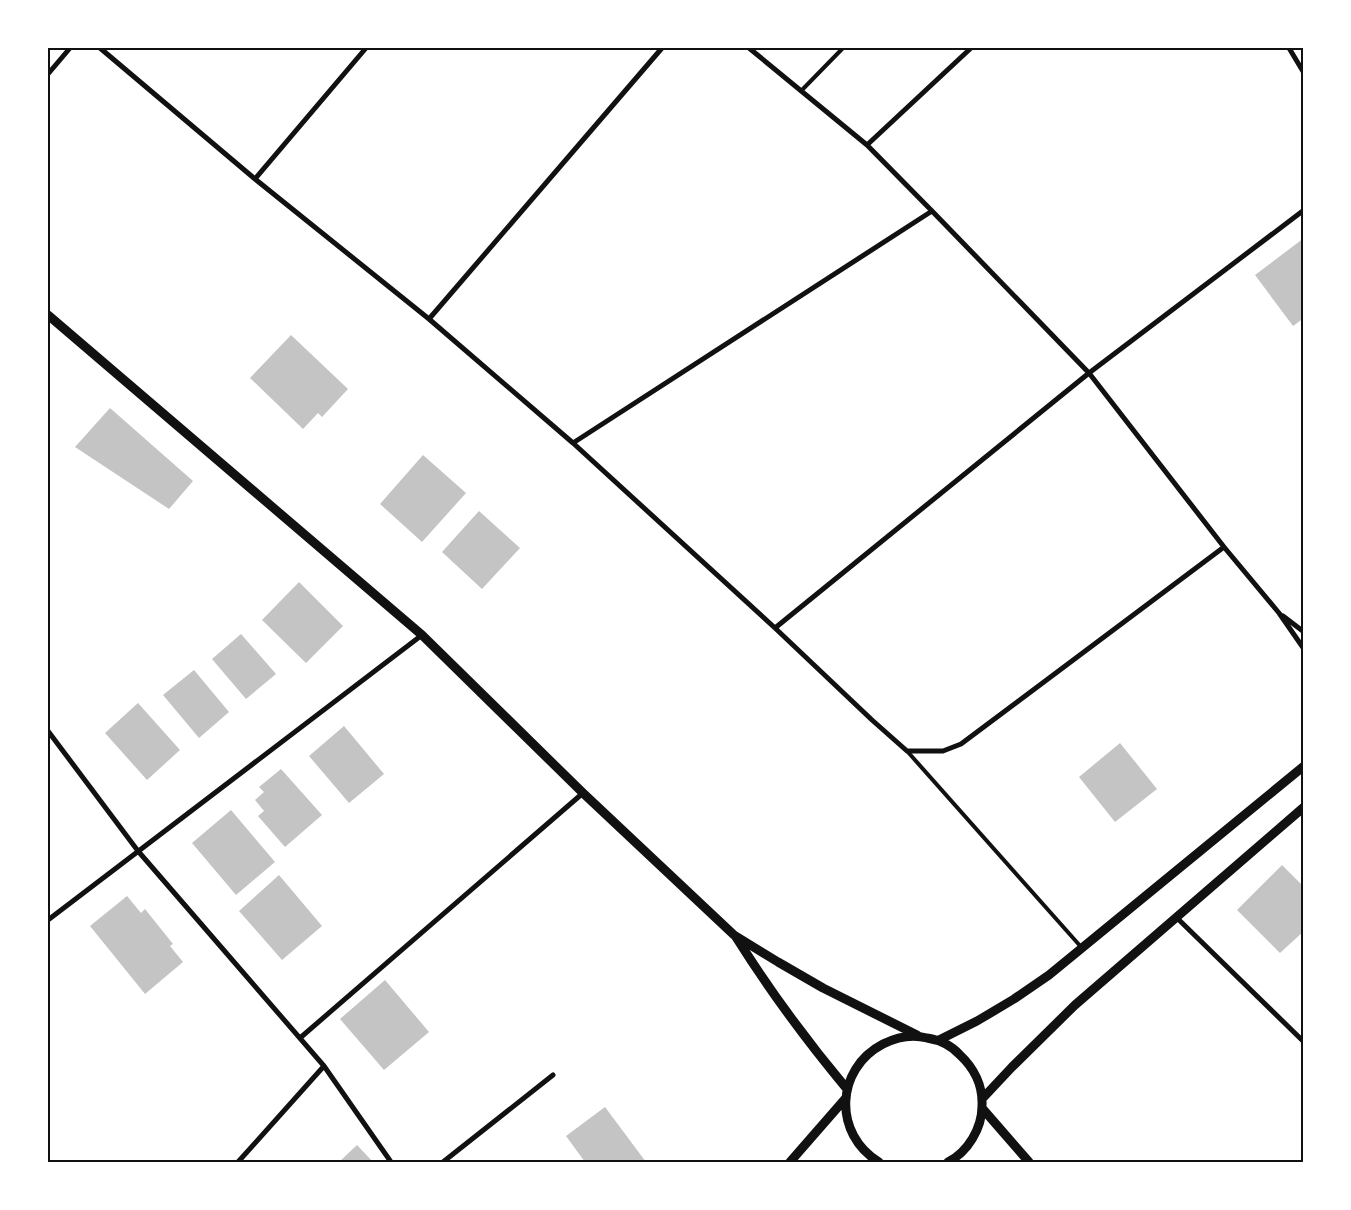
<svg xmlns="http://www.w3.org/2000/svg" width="1351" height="1210" viewBox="0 0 1351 1210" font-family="'Zilla Slab',serif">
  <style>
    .building { fill: #c4c4c4 }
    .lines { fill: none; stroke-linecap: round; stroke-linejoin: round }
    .service { stroke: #111; stroke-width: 4 }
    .minor { stroke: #111; stroke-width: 5 }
    .tertiary { stroke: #111; stroke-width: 9 }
    .neatline { fill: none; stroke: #111; stroke-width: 2 }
  </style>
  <rect width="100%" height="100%" fill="#fff"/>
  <!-- building -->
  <path class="building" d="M1304 238V318L1293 326 1255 275Z
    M291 335 348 389 322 417 318 413 303 429 250 378Z
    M110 408 193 481 169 509 75 447Z
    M423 455 466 493 422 542 380 504Z
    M479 511 520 548 482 589 442 552Z
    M299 582 343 626 306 663 262 620Z
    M241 634 276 674 246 699 212 659Z
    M194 670 229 712 199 738 163 695Z
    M138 703 180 750 147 780 105 733Z
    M344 726 384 774 349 803 309 756Z
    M1120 743 1157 789 1115 822 1079 777Z
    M281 769 322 815 285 847 258 816 264 811 255 800 264 792 259 787Z
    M231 810 275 862 236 895 192 843Z
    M1282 865 1302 885 1304 883V931L1280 953 1237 910Z
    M279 875 322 926 282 960 239 911Z
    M127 896 141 913 145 909 173 944 170 946 183 962 145 994 90 926Z
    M385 980 429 1032 384 1070 340 1019Z
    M605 1107 646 1162H585L566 1136Z
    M357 1145 373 1162H339Z"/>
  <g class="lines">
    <!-- service -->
    <path class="service" d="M801 91 843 48
      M907 751 1082 948"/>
    <!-- minor -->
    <path class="minor" d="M100 48 255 179 429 319 573 443 775 628 872 720 907 751H943L961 744 1224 547
      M749 48 867 145 932 211 1089 373 1224 547 1279 613 1304 649
      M1289 48 1304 73
      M48 74 70 48
      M867 145 971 48
      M255 179 366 48
      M429 319 662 48
      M573 443 932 211
      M1283 616 1304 632
      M775 628 1089 373 1304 210
      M48 731 138 851 324 1066 391 1162
      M1176 917 1304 1042
      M48 920 422 635
      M300 1038 583 793
      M238 1162 324 1066
      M443 1162 553 1075"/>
    <!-- tertiary -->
    <path class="tertiary" d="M48 315 422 635 583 793 734 935 778 962 823 988 917 1035
      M736 937C770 991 806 1040 847 1089
      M939 1040 977 1021 1014 999 1049 975 1304 766
      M982 1099 1012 1067 1075 1005 1304 807
      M982 1108 1029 1162
      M790 1162 845 1099
      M879 1162C833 1134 835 1069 883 1044 897 1037 912 1034 927 1038 940 1040 951 1045 960 1055 974 1068 983 1086 982 1106 982 1128 968 1152 948 1162"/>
  </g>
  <!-- border -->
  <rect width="1351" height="1210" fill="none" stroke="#ffffff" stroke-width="98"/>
  <rect x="49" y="49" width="1253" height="1112" class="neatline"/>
</svg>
